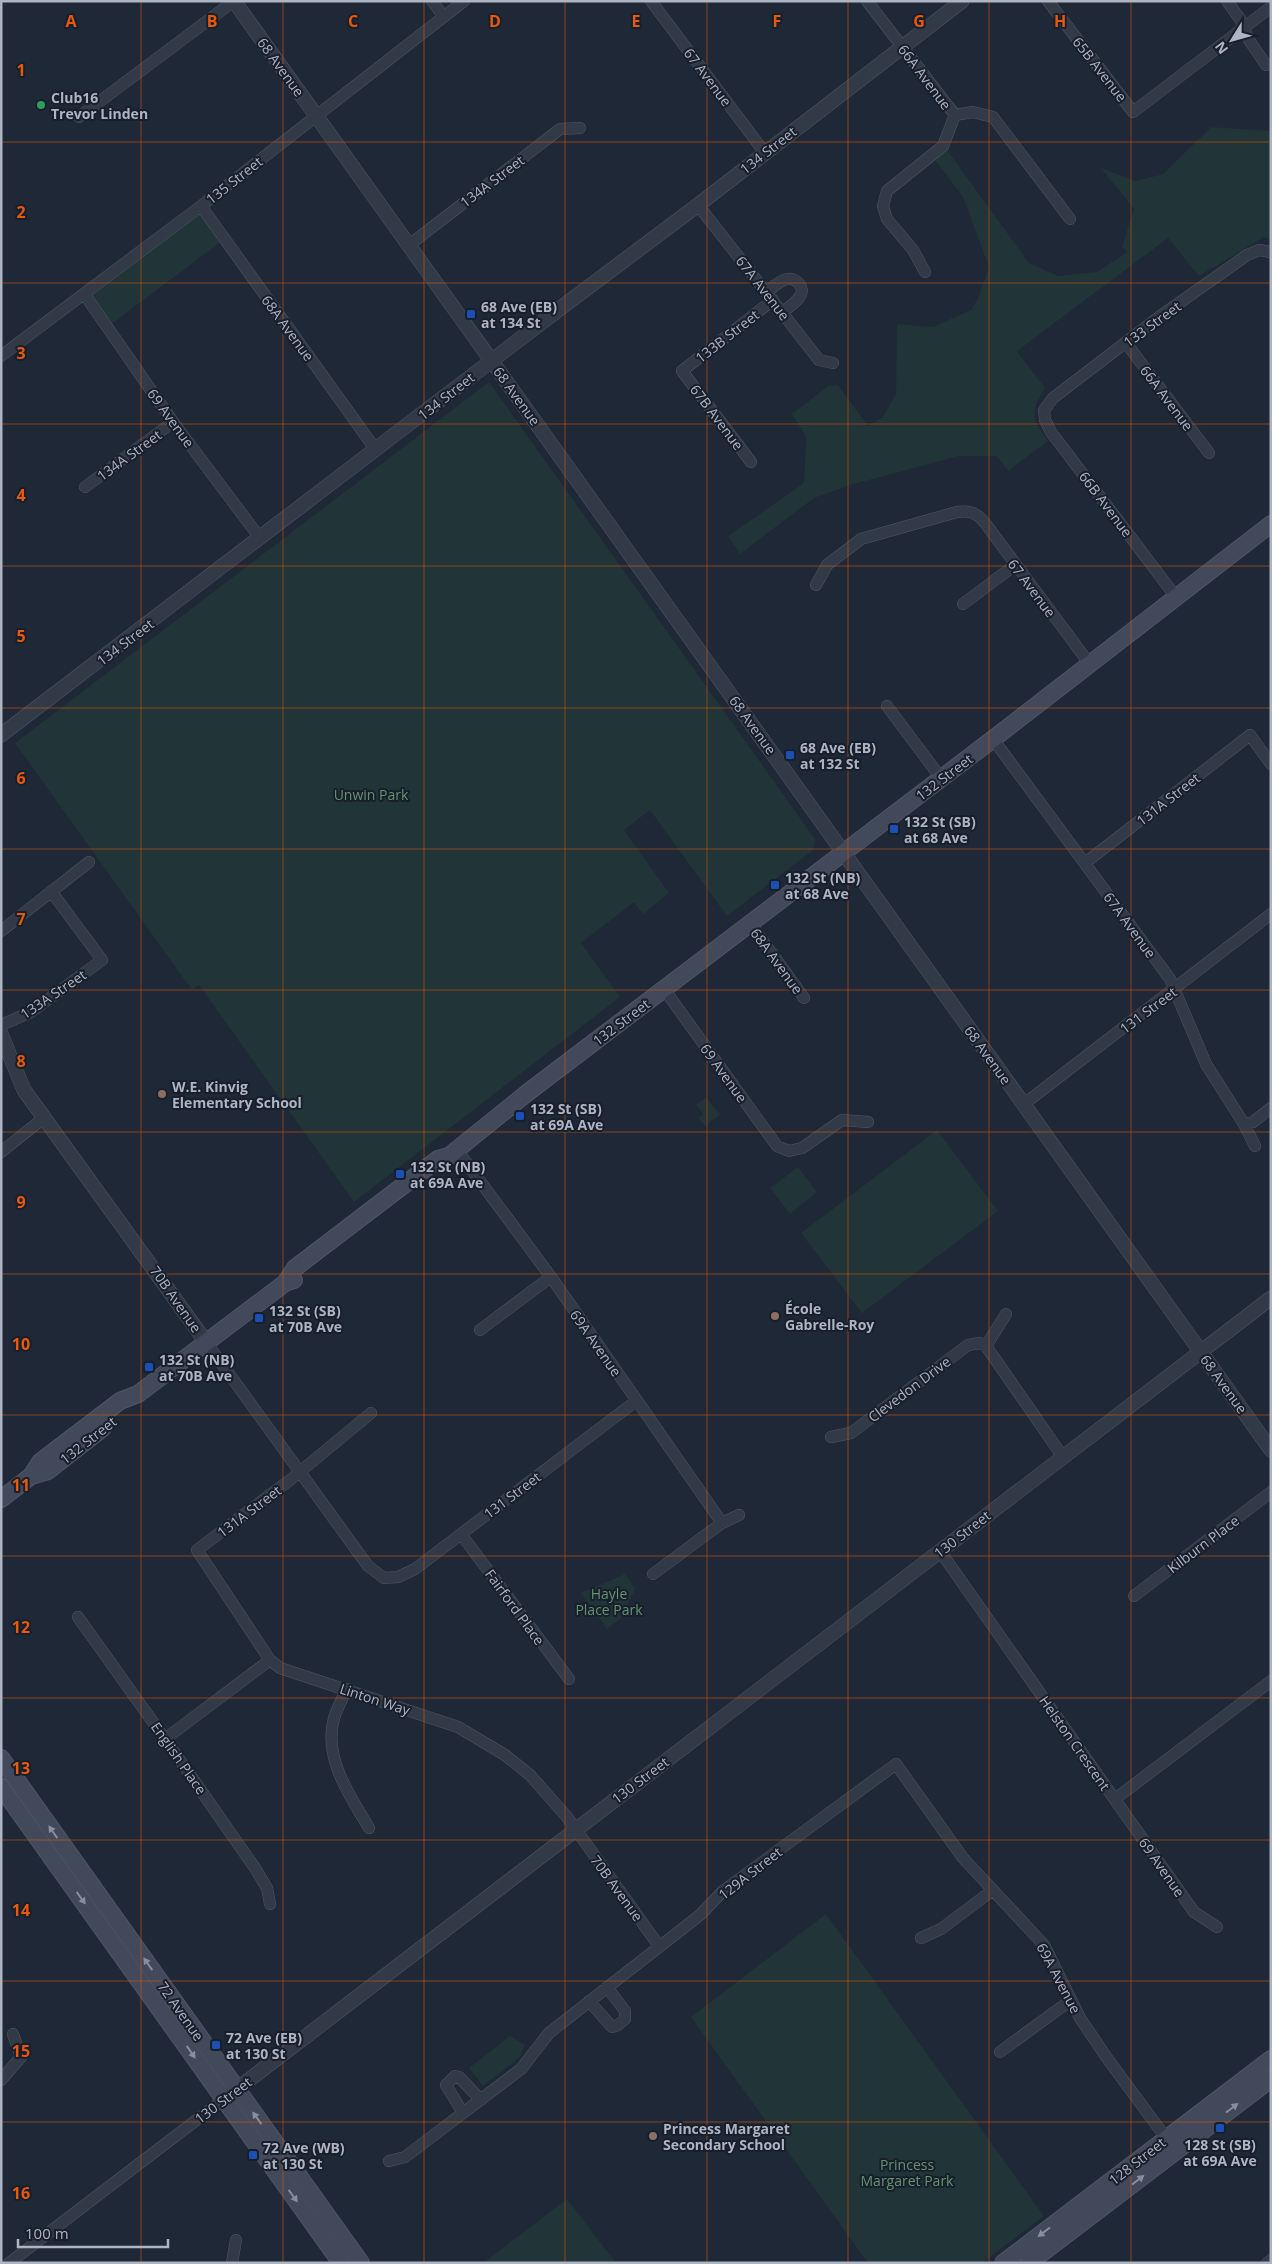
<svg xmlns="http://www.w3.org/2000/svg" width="1272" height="2264" viewBox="0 0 1272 2264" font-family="'Open Sans',sans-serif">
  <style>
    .park { fill: #213437 }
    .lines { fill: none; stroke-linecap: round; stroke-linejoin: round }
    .minor-casing { stroke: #505765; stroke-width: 12 }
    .tertiary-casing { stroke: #505765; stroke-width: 15 }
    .secondary-casing { stroke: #505765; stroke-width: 18 }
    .minor { stroke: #333a47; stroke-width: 11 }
    .tertiary { stroke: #333a47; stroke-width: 14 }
    .secondary { stroke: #41495a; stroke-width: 16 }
    .oneway { fill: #878f9f }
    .grid { fill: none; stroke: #e8590c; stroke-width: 1; stroke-opacity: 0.55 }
    .leisure-dot { fill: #2e9e5b; stroke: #181f2b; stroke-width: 2 }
    .transit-dot { fill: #1a4fb4; stroke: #181f2b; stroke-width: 2 }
    .education-dot { fill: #8d6e63; stroke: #181f2b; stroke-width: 2 }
    .labels { text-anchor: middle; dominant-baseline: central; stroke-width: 4; stroke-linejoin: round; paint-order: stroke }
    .street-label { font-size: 14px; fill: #adb4c4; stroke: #181f2b }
    .poi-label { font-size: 14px; font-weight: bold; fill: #adb4c4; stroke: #181f2b; text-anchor: start }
    .park-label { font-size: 14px; fill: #649472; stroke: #181f2b }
    .grid-label { font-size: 16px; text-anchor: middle; font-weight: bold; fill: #e8590c; stroke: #181f2b; stroke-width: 4; stroke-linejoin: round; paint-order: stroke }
  </style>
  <rect width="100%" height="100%" fill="#1f2836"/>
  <!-- park -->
  <path class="park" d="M1211 127 1271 131V240L1264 237 1199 276 1168 238 1017 351 1045 388C1029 413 1032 418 1048 441L1008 471 997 456H959L850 485 814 498 740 554 728 536 804 483 806 437 792 414 828 386 838 385 868 426 883 417 896 394 897 324 933 327 971 310 978 298 989 267 963 197 935 160 947 150 1029 263 1058 276 1097 272 1127 252 1122 247 1134 209 1101 168 1136 181 1163 174Z
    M201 211 222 241 110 325 90 296Z
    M489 382 815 839 813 850 727 916 650 810 624 830 669 893 643 914 634 902 581 943 620 997 354 1202 199 985 192 990 15 743Z
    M706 1097 720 1115 705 1126 698 1118 703 1114 696 1105Z
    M937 1130 998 1211 862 1313 801 1233Z
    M798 1167 817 1192 790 1214 770 1188Z
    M625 1574 635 1589 620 1619 607 1629 581 1593Z
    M826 1914 1044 2216 982 2263H868L691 2017Z
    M510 2036 525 2045 520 2057 483 2086 469 2068Z
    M567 2199 616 2263H483Z"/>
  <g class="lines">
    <defs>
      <path id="minor" d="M432 1 444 17
        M651 1 765 153
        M867 1 955 115
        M1048 1 1133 112 1271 7
        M1227 1 1240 19 1249 40 1266 65
        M955 115 973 112 993 117 1070 219
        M79 117 234 1
        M698 205 819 360 833 363
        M201 206 376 450
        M409 245 560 129 580 128
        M925 272 913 250 887 219 883 206 887 191 943 146 955 115
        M767 292C772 288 780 280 787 279 796 277 806 288 800 296 796 303 788 308 782 312
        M85 295 173 422 260 538
        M1126 343 1209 453
        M1 356 201 206 464 1
        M751 462 682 371 773 300
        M85 487 173 422
        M816 585 827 565 861 539 957 512C970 510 977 513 985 523L1089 663
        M1176 597 1051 432 1045 420 1044 410 1053 398 1155 320 1247 255 1259 250 1271 252
        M963 604 1015 565
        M887 706 941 778
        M993 739 1170 979 1206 1064 1244 1124 1253 1122 1271 1108
        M1085 863 1250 735 1271 764
        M750 923 804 998
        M1 931 89 862
        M664 989 777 1146 789 1151 802 1148 842 1120 868 1122
        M1 1025 31 1012 102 960 51 891
        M1024 1104 1271 914
        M1244 1124 1255 1146
        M457 1150 551 1277 722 1523 739 1515
        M1 1152 45 1117
        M480 1330 551 1277
        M206 1342 368 1566 384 1578 398 1577 415 1569 636 1401
        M986 1346 1063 1457
        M371 1413 290 1480 197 1550 270 1660 280 1668 458 1727 505 1755 530 1775 567 1817 659 1946
        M831 1437 851 1433 968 1345 980 1343 986 1346 1006 1314
        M461 1534 569 1679
        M940 1551 1194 1912 1217 1927
        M653 1574 722 1523
        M1134 1596 1271 1492
        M78 1617 165 1739 255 1868 267 1888 270 1904
        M347 1689C343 1698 337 1708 334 1718 323 1758 350 1796 369 1828
        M165 1739 270 1660
        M1115 1799 1271 1681
        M921 1938 941 1929 993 1890
        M589 2001 612 2027 618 2025 625 2019V2011L607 1987
        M1000 2052 1071 2000
        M1 2080 21 2057 13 2034
        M463 2113 446 2085 455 2076 459 2077 481 2100
        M389 2161 405 2157 521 2069 549 2033 700 1915 723 1891 896 1764 963 1858 1044 1945 1080 2018 1107 2058 1166 2138 1172 2143
        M9 2263 224 2099
        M232 2263 236 2240
        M1267 2263 1271 2260"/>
      <path id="tertiary" d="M234 1 1271 1450
        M1 735 558 310 698 205 962 1
        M1 1034 24 1090 206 1342
        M224 2099 1271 1298"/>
      <path id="secondary" d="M285 1283 295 1268 438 1159 449 1156 527 1093 993 739 1271 524
        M31 1476 40 1462 120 1401 138 1394 285 1283 294 1280
        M1 1499 31 1476 48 1471 103 1428
        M1 1758 361 2263
        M1 1787 341 2263
        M1003 2263 1271 2059
        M1029 2263 1271 2079"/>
    </defs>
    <!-- minor casing -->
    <use href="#minor" class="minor-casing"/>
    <!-- tertiary casing -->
    <use href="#tertiary" class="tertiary-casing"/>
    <!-- secondary casing -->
    <use href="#secondary" class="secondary-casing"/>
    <!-- minor -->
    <use href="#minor" class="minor"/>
    <!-- tertiary -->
    <use href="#tertiary" class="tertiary"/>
    <!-- secondary -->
    <use href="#secondary" class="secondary"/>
  </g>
  <!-- one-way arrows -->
  <defs><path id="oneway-solid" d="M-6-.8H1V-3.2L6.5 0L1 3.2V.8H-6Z" transform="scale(1.25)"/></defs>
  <g class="oneway">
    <use href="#oneway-solid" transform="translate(53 1832) rotate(-125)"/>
    <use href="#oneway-solid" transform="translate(81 1898) rotate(54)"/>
    <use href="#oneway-solid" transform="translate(148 1964) rotate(-125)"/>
    <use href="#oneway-solid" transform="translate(191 2052) rotate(55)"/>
    <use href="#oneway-solid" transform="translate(1232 2108) rotate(-37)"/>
    <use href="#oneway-solid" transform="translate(257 2118) rotate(-126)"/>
    <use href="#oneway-solid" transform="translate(1138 2180) rotate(-37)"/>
    <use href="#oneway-solid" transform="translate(293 2196) rotate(54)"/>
    <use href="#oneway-solid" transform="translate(1044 2232) rotate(143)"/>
  </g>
  <!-- grid -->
  <path class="grid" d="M141 1V2263M283 1V2263M424 1V2263M565 1V2263M707 1V2263M848 1V2263M989 1V2263M1131 1V2263M1 142H1271M1 283H1271M1 424H1271M1 566H1271M1 708H1271M1 849H1271M1 990H1271M1 1132H1271M1 1274H1271M1 1415H1271M1 1556H1271M1 1698H1271M1 1840H1271M1 1981H1271M1 2122H1271"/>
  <!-- markers -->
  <circle class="leisure-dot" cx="41" cy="105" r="5"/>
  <g class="transit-dot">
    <rect x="466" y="309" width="10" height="10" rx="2.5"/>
    <rect x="785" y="750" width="10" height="10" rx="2.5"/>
    <rect x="889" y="824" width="10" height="10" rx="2.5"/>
    <rect x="770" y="880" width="10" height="10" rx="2.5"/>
    <rect x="515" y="1111" width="10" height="10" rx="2.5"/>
    <rect x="395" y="1169" width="10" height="10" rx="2.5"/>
    <rect x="254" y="1313" width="10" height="10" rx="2.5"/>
    <rect x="144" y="1362" width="10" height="10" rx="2.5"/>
    <rect x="211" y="2040" width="10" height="10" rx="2.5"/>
    <rect x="1215" y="2123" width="10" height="10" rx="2.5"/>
    <rect x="248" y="2150" width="10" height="10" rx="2.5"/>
  </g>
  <g class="education-dot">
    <circle cx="162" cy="1094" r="5"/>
    <circle cx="775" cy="1316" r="5"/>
    <circle cx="653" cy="2136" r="5"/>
  </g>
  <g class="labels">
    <!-- street labels -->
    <g class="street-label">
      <text transform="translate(281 67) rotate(54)">68 Avenue</text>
      <text transform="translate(1100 69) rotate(52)">65B Avenue</text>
      <text transform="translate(708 77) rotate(53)">67 Avenue</text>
      <text transform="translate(925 77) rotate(53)">66A Avenue</text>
      <text transform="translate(768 150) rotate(-38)">134 Street</text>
      <text transform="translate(234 180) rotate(-38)">135 Street</text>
      <text transform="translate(492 181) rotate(-37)">134A Street</text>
      <text transform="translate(763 288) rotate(52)">67A Avenue</text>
      <text transform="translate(1152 324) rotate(-36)">133 Street</text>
      <text transform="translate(288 328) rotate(54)">68A Avenue</text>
      <text transform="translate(727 336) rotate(-38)">133B Street</text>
      <text transform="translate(446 396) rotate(-38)">134 Street</text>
      <text transform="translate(517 396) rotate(54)">68 Avenue</text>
      <text transform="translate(1167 398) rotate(53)">66A Avenue</text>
      <text transform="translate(717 417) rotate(53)">67B Avenue</text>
      <text transform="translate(171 418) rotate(54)">69 Avenue</text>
      <text transform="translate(129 455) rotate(-36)">134A Street</text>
      <text transform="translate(1106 504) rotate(53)">66B Avenue</text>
      <text transform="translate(1032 588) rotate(53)">67 Avenue</text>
      <text transform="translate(125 642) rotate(-37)">134 Street</text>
      <text transform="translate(753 725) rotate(54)">68 Avenue</text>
      <text transform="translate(944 777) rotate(-37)">132 Street</text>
      <text transform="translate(1168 799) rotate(-38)">131A Street</text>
      <text transform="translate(1130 925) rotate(54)">67A Avenue</text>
      <text transform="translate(777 961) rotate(54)">68A Avenue</text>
      <text transform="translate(53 994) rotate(-34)">133A Street</text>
      <text transform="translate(1148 1010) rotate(-37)">131 Street</text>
      <text transform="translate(621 1022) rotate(-37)">132 Street</text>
      <text transform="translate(988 1055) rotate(54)">68 Avenue</text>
      <text transform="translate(724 1073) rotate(54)">69 Avenue</text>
      <text transform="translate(176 1299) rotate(55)">70B Avenue</text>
      <text transform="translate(596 1343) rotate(55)">69A Avenue</text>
      <text transform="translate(1224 1384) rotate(54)">68 Avenue</text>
      <text transform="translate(909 1389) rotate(-37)">Clevedon Drive</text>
      <text transform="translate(88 1440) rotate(-38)">132 Street</text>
      <text transform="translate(512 1495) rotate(-37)">131 Street</text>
      <text transform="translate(249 1511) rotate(-37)">131A Street</text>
      <text transform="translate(962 1534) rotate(-38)">130 Street</text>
      <text transform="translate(1203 1544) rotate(-37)">Kilburn Place</text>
      <text transform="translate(515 1607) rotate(54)">Fairford Place</text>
      <text transform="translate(375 1699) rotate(18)">Linton Way</text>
      <text transform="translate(1075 1743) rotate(55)">Helston Crescent</text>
      <text transform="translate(179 1758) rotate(55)">English Place</text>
      <text transform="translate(640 1780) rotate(-37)">130 Street</text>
      <text transform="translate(1162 1867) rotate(55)">69 Avenue</text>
      <text transform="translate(750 1873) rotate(-38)">129A Street</text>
      <text transform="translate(617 1888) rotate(54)">70B Avenue</text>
      <text transform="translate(1059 1978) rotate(62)">69A Avenue</text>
      <text transform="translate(181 2011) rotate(55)">72 Avenue</text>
      <text transform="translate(223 2100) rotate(-37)">130 Street</text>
      <text transform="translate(1137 2161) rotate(-38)">128 Street</text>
    </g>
    <!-- poi labels -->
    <g class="poi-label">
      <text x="51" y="97">Club16<tspan x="51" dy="16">Trevor Linden</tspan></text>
      <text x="481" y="306">68 Ave (EB)<tspan x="481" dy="16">at 134 St</tspan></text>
      <text x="800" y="747">68 Ave (EB)<tspan x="800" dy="16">at 132 St</tspan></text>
      <text x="904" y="821">132 St (SB)<tspan x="904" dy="16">at 68 Ave</tspan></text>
      <text x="785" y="877">132 St (NB)<tspan x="785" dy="16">at 68 Ave</tspan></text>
      <text x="172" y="1086">W.E. Kinvig<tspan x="172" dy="16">Elementary School</tspan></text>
      <text x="530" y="1108">132 St (SB)<tspan x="530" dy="16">at 69A Ave</tspan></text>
      <text x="410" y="1166">132 St (NB)<tspan x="410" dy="16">at 69A Ave</tspan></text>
      <text x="785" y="1308">École<tspan x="785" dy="16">Gabrelle-Roy</tspan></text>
      <text x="269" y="1310">132 St (SB)<tspan x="269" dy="16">at 70B Ave</tspan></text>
      <text x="159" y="1359">132 St (NB)<tspan x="159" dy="16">at 70B Ave</tspan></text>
      <text x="226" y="2037">72 Ave (EB)<tspan x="226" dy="16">at 130 St</tspan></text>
      <text x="663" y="2128">Princess Margaret<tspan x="663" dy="16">Secondary School</tspan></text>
      <text x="1220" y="2144" text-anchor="middle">128 St (SB)<tspan x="1220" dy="16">at 69A Ave</tspan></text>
      <text x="263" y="2147">72 Ave (WB)<tspan x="263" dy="16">at 130 St</tspan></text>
    </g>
    <!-- park labels -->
    <g class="park-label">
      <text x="371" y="794">Unwin Park</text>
      <text x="609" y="1593">Hayle<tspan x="609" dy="16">Place Park</tspan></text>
      <text x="907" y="2164">Princess<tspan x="907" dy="16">Margaret Park</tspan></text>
    </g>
  </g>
  <g class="grid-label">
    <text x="71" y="27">A</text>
    <text x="212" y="27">B</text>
    <text x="353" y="27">C</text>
    <text x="495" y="27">D</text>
    <text x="636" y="27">E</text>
    <text x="777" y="27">F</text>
    <text x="919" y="27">G</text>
    <text x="1060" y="27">H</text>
    <text x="21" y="76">1</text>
    <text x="21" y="218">2</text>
    <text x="21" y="359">3</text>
    <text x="21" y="501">4</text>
    <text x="21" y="642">5</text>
    <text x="21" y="784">6</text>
    <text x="21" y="925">7</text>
    <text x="21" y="1067">8</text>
    <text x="21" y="1208">9</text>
    <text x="21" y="1350">10</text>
    <text x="21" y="1491">11</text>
    <text x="21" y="1633">12</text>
    <text x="21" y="1774">13</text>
    <text x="21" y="1916">14</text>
    <text x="21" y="2057">15</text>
    <text x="21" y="2199">16</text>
  </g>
  <!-- border -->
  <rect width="1272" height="2264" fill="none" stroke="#adb4c4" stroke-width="5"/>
  <!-- north arrow -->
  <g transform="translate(1232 40) rotate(233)" stroke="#181f2b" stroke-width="4" paint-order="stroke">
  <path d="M0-4L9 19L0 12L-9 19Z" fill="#adb4c4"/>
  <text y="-8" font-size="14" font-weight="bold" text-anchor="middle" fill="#adb4c4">N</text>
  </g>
  <!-- scale -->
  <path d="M18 2239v8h150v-8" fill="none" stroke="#adb4c4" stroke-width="2.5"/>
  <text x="25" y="2239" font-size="15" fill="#adb4c4" stroke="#181f2b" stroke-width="4" paint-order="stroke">100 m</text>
</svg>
